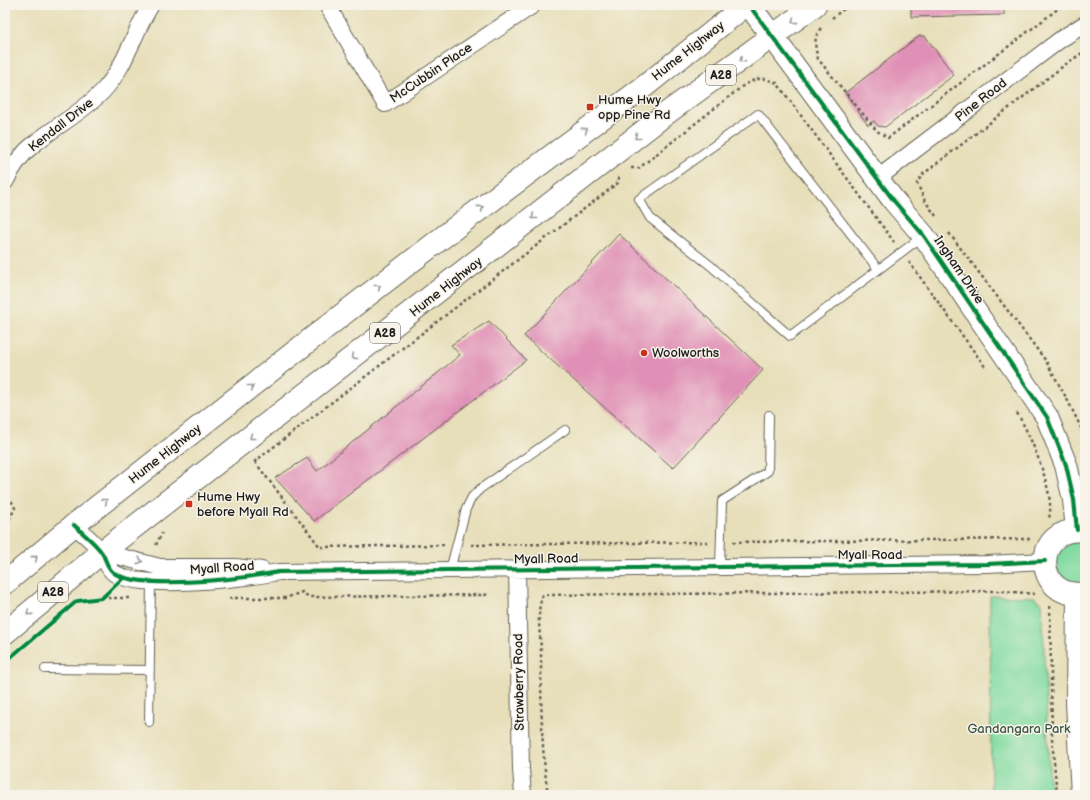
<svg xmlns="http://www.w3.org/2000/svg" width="1090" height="800" viewBox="0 0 1090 800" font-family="'Balsamiq Sans',sans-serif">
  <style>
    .green { fill: #81dba1; stroke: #4e7c5e }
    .building { fill: #e090b6 }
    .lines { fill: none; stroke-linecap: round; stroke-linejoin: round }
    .lane-casing { stroke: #636053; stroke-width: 10 }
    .street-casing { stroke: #636053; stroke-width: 18 }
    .secondary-casing { stroke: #636053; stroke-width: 24 }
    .highway-casing { stroke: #636053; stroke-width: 24 }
    .path { stroke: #636053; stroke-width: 2.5; stroke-dasharray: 3 3; stroke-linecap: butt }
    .lane { stroke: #fff; stroke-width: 8 }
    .street { stroke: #fff; stroke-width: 16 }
    .secondary { stroke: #fff; stroke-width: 22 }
    .highway { stroke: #fff; stroke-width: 22 }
    .cycleway-casing { stroke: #f7f3e8; stroke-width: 6 }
    .cycleway { stroke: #00873e; stroke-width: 4 }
    .oneway { stroke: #999 }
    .poi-dot { fill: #c8321e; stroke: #f7f3e8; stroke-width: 1.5 }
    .labels { text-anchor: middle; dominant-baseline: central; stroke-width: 3; stroke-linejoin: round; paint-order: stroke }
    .shield { fill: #f7f3e8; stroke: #5e5c59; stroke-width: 1 }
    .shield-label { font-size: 12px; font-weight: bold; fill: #1c1c1c }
    .street-label { font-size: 13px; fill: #1c1c1c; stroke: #f7f3e8 }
    .poi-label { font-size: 13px; fill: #1c1c1c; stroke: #f7f3e8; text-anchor: start }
    .park-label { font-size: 13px; fill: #3a5544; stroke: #f7f3e8 }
  </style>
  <rect width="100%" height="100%" fill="#f7f3e8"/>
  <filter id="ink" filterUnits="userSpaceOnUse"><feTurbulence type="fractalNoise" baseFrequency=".025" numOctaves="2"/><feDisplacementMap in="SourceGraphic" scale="8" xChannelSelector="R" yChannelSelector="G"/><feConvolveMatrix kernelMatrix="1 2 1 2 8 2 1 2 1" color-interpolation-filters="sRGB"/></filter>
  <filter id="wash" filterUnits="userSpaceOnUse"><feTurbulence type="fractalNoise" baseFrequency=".012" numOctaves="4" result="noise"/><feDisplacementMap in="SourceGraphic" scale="16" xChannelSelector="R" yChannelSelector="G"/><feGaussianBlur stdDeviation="0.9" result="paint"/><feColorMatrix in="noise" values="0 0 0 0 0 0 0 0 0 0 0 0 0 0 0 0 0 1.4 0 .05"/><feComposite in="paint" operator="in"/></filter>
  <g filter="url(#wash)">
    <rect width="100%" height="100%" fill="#e7dfba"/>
    <!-- green -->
    <path class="green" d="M1070 541H1085V584L1065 582C1051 564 1052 555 1070 541Z
      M990 596 1034 597 1042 603 1050 795H991Z"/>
    <g id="blocks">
      <!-- building -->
      <path class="building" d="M911 5H1004V15L911 17Z
        M919 36H925L954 75 885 127 878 126 874 121 868 125 845 93Z
        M619 234 763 370 673 468 524 336Z
        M489 321 526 360 314 521 275 478 307 458 317 471 460 355 451 345Z"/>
    </g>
  </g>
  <g filter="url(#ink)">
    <use href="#blocks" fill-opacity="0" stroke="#636053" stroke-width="1"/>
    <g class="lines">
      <defs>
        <path id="lane" d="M878 269 758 114 639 199 650 218 711 266 790 336 923 236
          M720 566 722 501 768 471 769 415
          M450 570 466 509 472 497 480 489 565 430
          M45 669 150 670
          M149 722 151 582"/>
        <path id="street" d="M327 5 385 104 533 5
          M878 178 1061 39 1085 24
          M5 182C12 168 21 154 34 144 56 126 81 113 102 92 126 67 133 33 151 5
          M74 525C82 533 96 543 102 553 107 561 106 567 114 573 141 591 245 578 279 572L987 564 1045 561
          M102 552 160 567H235L262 570
          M517 569 521 769 523 795"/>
        <path id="secondary" d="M749 5 894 201 924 236 1047 417 1066 465 1074 500 1077 530
          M1085 531C1031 523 1033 602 1085 593
          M1078 594 1077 703 1082 795"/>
        <path id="highway" d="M5 583 74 525 347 311 460 224 645 86 746 5
          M5 633 102 552 667 113 815 5"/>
      </defs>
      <!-- lane casing -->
      <use href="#lane" class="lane-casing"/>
      <!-- street casing -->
      <use href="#street" class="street-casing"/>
      <!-- secondary casing -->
      <use href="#secondary" class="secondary-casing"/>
      <!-- highway casing -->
      <use href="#highway" class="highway-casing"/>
      <!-- path -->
      <path class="path" d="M832 18 849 5
        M821 28C813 38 815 47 818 59L877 131 888 138 1063 5
        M631 168H639L744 85C759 77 761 77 777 83L894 242
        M936 216 925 201 917 183 922 175 1066 64 1085 51
        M949 233 1046 361 1068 401 1085 436
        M909 262 986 368
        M1017 413C1030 434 1056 494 1049 518
        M254 462 618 183 619 177
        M255 462 320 547 444 545
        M5 504 12 502 15 508 5 528
        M733 542 1030 539
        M156 545 162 533
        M471 545 708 542
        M102 598H130
        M229 598H286L302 592 309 597 485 595 490 593
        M1050 606 1052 739 1057 795
        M548 795C541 747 541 698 541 649 540 632 536 610 543 595L1004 591 1035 594"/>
      <!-- lane -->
      <use href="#lane" class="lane"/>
      <!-- street -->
      <use href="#street" class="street"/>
      <!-- secondary -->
      <use href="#secondary" class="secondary"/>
      <!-- highway -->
      <use href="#highway" class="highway"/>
      <defs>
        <path id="cycleway" d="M749 5 894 201 924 236 1047 417 1066 465 1074 500 1077 530
          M74 525C82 533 96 543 102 553 107 561 106 567 114 573 141 591 245 578 279 572L987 564 1045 561
          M5 662 77 601 102 598 123 578"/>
      </defs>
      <!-- cycleway casing -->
      <use href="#cycleway" class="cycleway-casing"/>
      <!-- cycleway -->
      <use href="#cycleway" class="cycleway"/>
    </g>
    <!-- one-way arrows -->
    <defs><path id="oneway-chevron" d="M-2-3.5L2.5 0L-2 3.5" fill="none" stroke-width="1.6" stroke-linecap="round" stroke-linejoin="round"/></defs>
    <g class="oneway">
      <use href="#oneway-chevron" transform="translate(794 21) rotate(143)"/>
      <use href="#oneway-chevron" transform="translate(742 60) rotate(143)"/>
      <use href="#oneway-chevron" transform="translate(585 130) rotate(-37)"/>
      <use href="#oneway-chevron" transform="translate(637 137) rotate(142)"/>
      <use href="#oneway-chevron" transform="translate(481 208) rotate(-37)"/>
      <use href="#oneway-chevron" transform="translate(534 217) rotate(142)"/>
      <use href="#oneway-chevron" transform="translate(378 287) rotate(-38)"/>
      <use href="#oneway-chevron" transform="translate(354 357) rotate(142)"/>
      <use href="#oneway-chevron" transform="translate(251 387) rotate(-38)"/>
      <use href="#oneway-chevron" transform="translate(252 437) rotate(142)"/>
      <use href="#oneway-chevron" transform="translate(105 501) rotate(-38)"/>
      <use href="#oneway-chevron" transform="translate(35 558) rotate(-40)"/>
      <use href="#oneway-chevron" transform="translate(140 561) rotate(16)"/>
      <use href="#oneway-chevron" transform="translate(29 613) rotate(140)"/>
    </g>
  </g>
  <!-- markers -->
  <g class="poi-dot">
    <rect x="586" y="103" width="8" height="8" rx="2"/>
    <circle cx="644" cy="353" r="4"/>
    <rect x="185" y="500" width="8" height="8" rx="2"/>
  </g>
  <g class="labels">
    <!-- shield labels -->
    <g class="shield">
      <rect x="706" y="65" width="30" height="20" rx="3"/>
      <rect x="370" y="323" width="30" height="20" rx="3"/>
      <rect x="38" y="582" width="30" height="20" rx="3"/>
    </g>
    <g class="shield-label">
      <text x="721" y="75">A28</text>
      <text x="385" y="333">A28</text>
      <text x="53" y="592">A28</text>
    </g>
    <!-- street labels -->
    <g class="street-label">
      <text transform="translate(688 51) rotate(-38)">Hume Highway</text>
      <text transform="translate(431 73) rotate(-34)">McCubbin Place</text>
      <text transform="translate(981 100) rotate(-38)">Pine Road</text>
      <text transform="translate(61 125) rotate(-38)">Kendall Drive</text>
      <text transform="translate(959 270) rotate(56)">Ingham Drive</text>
      <text transform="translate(446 287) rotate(-38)">Hume Highway</text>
      <text transform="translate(165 454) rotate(-38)">Hume Highway</text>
      <text x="870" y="555">Myall Road</text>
      <text transform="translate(546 559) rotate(-1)">Myall Road</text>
      <text transform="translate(222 568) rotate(-4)">Myall Road</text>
      <text transform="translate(519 682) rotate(-91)">Strawberry Road</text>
    </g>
    <!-- poi labels -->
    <g class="poi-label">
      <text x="598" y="100">Hume Hwy<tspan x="598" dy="15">opp Pine Rd</tspan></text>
      <text x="652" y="353">Woolworths</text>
      <text x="197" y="497">Hume Hwy<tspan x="197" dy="15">before Myall Rd</tspan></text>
    </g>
    <!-- park labels -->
    <g class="park-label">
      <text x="1019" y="729">Gandangara Park</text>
    </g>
  </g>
  <!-- margin -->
  <rect width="1090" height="800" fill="none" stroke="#f7f3e8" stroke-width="20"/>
</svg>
